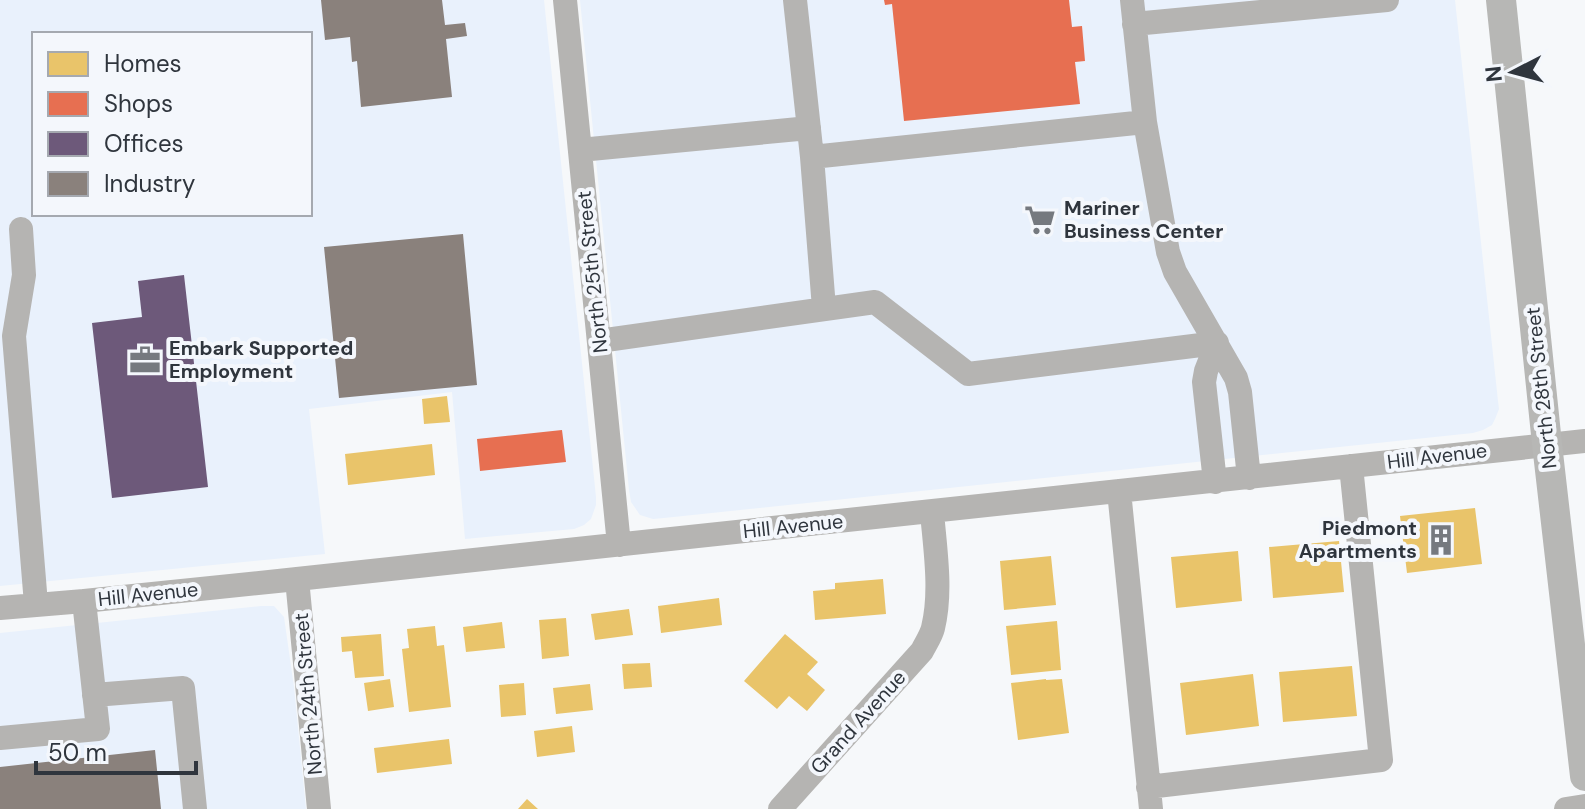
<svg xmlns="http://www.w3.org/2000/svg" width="1585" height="809" viewBox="0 0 1585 809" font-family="'DM Sans',sans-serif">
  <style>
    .built { fill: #e9f1fc; fill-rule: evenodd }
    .homes { fill: #e9c46a }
    .shops { fill: #e76f51 }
    .offices { fill: #6d597a }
    .industry { fill: #8a817c }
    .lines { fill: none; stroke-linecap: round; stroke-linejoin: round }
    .minor { stroke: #b5b4b2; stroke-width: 24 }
    .major { stroke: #b7b7b5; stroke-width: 30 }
    .labels { text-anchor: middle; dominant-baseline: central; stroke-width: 8; stroke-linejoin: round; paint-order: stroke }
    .poi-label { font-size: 20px; font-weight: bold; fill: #2f353d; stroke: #f4f7fc; text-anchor: start }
    .street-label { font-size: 20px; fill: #2f353d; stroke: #f4f7fc }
  </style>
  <rect width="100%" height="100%" fill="#f6f8fa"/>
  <!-- built -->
  <path class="built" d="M0 0H544L596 497V505L591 519 584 525 574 529 465 539 452 392 309 409 325 554 0 586ZM34 34H310V214H34Z
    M580 0H1455L1498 401 1499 409 1495 419 1492 425 1483 430 1473 433 664 518 653 519 640 515 631 502 629 490Z
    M261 606H274L284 617 294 687 306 809H0V633Z"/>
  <!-- homes -->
  <path class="homes" d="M447 396 450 422 424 424 422 399Z
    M432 444 435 475 348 485 345 454Z
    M1475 508 1482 564 1407 573 1400 516Z
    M1339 541 1344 592 1273 598 1269 547Z
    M1238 551 1242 601 1176 608 1171 557Z
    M1051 556 1056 605 1004 610 1000 561Z
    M883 579 886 614 815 620 813 591 835 589V583Z
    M719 598 722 625 661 633 658 606Z
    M629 609 633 635 595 640 591 614Z
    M566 618 569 656 542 659 539 620Z
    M1057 621 1061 670 1011 675 1006 626Z
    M502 622 505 648 466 652 463 627Z
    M435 626 437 646 444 645 451 707 409 712 402 649 409 648 407 629Z
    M381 634 384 676 355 678 352 651 342 652 341 637Z
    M785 634 818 662 807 674 825 690 807 711 789 696 777 709 744 681Z
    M650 663 652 687 624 689 622 664Z
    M1352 666 1357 716 1283 722 1279 672Z
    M1253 674 1259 726 1186 735 1180 683Z
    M390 679 394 707 368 711 364 683Z
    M1046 679V680L1062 679 1069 733 1018 740 1011 683Z
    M524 683 526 715 501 717 499 685Z
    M590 684 593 710 556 714 553 688Z
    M572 726 575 752 537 757 534 731Z
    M449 739 452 764 377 773 374 748Z
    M527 799 538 809H518Z"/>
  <!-- shops -->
  <path class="shops" d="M884 0H1069L1072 27 1082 26 1085 61 1075 62 1080 104 904 121 892 4 885 5Z
    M562 430 566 462 480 471 477 439Z"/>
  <!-- offices -->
  <path class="offices" d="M184 275 208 487 112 498 92 323 142 317 138 281Z"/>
  <!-- industry -->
  <path class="industry" d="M321 0H442L445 25 465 23 467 36 446 39 452 97 361 107 357 61 352 62 350 37 325 40Z
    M463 234 477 385 339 398 324 247Z
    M155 750 161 809H0V767Z"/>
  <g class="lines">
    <!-- minor -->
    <path class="minor" d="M565 0 619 545
      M795 0 812 157 824 308
      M1132 0 1145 122 1168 252 1175 272 1236 378 1240 392 1249 478
      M1134 24 1387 0
      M580 150 809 128
      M812 157 1145 122
      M21 229 24 275 14 336 36 604
      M599 341 875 302 968 374 1217 343
      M1215 482 1204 382 1206 371 1217 343
      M1119 491 1151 809
      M297 579 319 809
      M0 608 84 601 297 579 1585 441
      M94 695 183 688 195 809
      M0 738 98 729 84 601
      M1148 787 1381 760 1351 466
      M780 809 922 651C926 643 931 636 933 628 942 591 935 549 932 512
      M1566 809 1585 806"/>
    <!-- major -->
    <path class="major" d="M1501 0 1547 444 1585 776"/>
  </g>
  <!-- icons -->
  <defs>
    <symbol id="supermarket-bare" viewBox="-9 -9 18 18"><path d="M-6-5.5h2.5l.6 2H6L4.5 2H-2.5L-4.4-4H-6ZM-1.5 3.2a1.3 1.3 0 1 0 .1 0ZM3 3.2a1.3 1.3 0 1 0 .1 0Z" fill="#75797f" stroke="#f4f7fc" stroke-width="2.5" paint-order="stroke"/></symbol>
    <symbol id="office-bare" viewBox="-9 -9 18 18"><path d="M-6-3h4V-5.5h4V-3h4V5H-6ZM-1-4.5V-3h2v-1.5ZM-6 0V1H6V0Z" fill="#75797f" stroke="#f4f7fc" stroke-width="2.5" paint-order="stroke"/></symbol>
    <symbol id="building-bare" viewBox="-9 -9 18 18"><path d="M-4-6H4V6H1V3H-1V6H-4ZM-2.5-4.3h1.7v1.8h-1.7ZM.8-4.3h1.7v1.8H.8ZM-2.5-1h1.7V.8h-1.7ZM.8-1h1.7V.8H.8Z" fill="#75797f" stroke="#f4f7fc" stroke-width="2.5" paint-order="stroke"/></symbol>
  </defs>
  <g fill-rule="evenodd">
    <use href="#supermarket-bare" x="1018" y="198" width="44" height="44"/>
    <use href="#office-bare" x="123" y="338" width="44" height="44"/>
    <use href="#building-bare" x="1419" y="518" width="44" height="44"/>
  </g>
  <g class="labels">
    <!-- poi labels -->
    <g class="poi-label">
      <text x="1064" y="208">Mariner<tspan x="1064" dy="23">Business Center</tspan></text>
      <text x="169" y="348">Embark Supported<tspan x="169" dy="23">Employment</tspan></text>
      <text x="1417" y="528" text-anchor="end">Piedmont<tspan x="1417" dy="23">Apartments</tspan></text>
    </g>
    <!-- street labels -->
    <g class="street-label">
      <text transform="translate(592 272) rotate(-96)">North 25th Street</text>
      <text transform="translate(1541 388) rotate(-96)">North 28th Street</text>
      <text transform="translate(1437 456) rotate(-7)">Hill Avenue</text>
      <text transform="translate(793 526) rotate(-6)">Hill Avenue</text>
      <text transform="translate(148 594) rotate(-6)">Hill Avenue</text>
      <text transform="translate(308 694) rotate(-95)">North 24th Street</text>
      <text transform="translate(858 722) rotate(-48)">Grand Avenue</text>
    </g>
  </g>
  <!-- legend -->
  <rect x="32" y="32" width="280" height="184" fill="#f4f7fc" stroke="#a5a9b0" stroke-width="2"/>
  <rect x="48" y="52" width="40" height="24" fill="#e9c46a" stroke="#a5a9b0" stroke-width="2"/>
  <text x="104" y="72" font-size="24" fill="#2f353d">Homes</text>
  <rect x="48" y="92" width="40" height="24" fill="#e76f51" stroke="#a5a9b0" stroke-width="2"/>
  <text x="104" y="112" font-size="24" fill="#2f353d">Shops</text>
  <rect x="48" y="132" width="40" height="24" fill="#6d597a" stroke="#a5a9b0" stroke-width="2"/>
  <text x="104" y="152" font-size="24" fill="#2f353d">Offices</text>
  <rect x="48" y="172" width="40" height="24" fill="#8a817c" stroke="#a5a9b0" stroke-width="2"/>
  <text x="104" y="192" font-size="24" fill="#2f353d">Industry</text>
  <!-- north arrow -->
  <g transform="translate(1513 72) rotate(264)" stroke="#f4f7fc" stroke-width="6" paint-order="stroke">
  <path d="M0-6L14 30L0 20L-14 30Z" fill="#2f353d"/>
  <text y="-12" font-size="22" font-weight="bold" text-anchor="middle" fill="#2f353d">N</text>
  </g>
  <!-- scale -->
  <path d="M36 761v12h160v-12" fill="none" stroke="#2f353d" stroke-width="4"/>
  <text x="48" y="761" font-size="24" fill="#2f353d" stroke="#f4f7fc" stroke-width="6" paint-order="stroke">50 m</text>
</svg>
